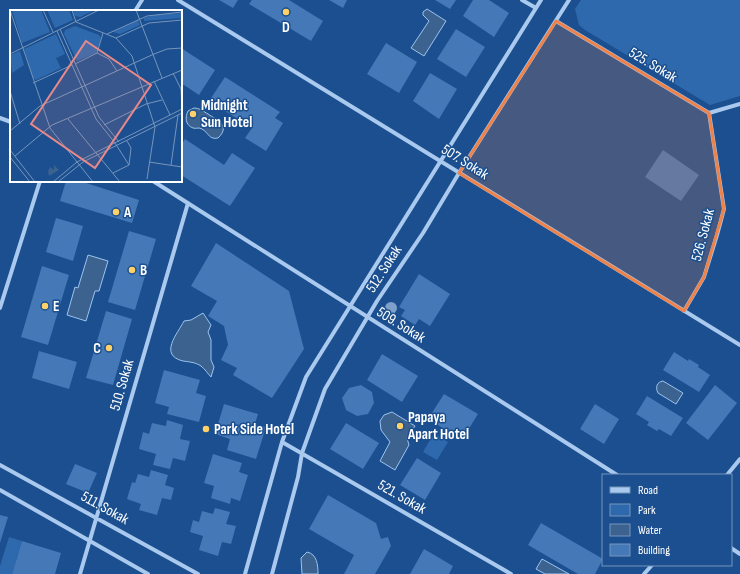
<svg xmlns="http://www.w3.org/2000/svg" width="740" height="574" viewBox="0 0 740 574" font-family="'Sofia Sans Condensed',sans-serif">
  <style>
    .green { fill: #2e69ad }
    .water { fill: #3c6290; stroke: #9cc4f0 }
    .building { fill: #4478b7 }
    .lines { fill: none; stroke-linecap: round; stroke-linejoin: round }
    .street { stroke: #a9c9ee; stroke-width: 4 }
    .tree { fill: #7ea0ca }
    .marked { fill: #ee8249; fill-opacity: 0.2; stroke: #ee8249; stroke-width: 3; stroke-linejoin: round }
    .poi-dot { fill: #ffd166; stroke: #1b4f8f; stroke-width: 1.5 }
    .labels { text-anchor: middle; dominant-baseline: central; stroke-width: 3; stroke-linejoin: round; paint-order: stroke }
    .poi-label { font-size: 15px; font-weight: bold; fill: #fff; stroke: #1b4f8f; text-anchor: start }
    .street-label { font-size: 15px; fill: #fff; stroke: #1b4f8f }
    .inset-road { fill: none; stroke: #7695bc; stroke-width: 1 }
    .view { fill: #e88989; fill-opacity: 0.15; stroke: #e88989; stroke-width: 2 }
    .inset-edge { fill: none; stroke: #fff; stroke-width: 2 }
  </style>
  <rect width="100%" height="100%" fill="#1b4f8f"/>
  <!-- green -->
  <path class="green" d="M581 0H740V96L710 105 585 30 579 25 575 9Z
    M434 433 448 442 437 460 423 452Z
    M9 537 22 541 12 574H0V566Z"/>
  <!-- water -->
  <path class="water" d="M427 9 446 21 424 56 411 48 429 21 423 15V12Z
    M194 108C199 108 203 111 208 114 217 120 231 126 218 138 209 140 209 133 202 129 199 127 196 129 193 128 185 125 185 117 188 111Z
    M88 255 108 261 99 291H95L86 321 67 315 75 287 78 288Z
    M203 313 211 325 208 332 211 340V360L214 367 211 377C208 374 205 369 201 366 195 362 189 362 183 361 158 355 178 333 184 321L191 320Z
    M663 381 683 393 676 404 658 393C655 387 657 382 663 381Z
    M392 412 415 426 407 438 409 445 395 470 380 461 390 442 381 430 380 421 384 415Z
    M307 552C317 554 318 565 318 574H302L301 558Z
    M542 559 569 574H545L536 569Z"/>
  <!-- building -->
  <path class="building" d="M219 0H238L233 8Z
    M252 0H289L323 21 311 41 249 4Z
    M329 0H347L343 8Z
    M435 0H456L450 9Z
    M473 0H489L509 13 494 37 463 16Z
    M456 29 485 47 466 77 437 59Z
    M386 43 417 62 399 93 367 74Z
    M181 48 215 70 199 95 181 83Z
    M430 73 457 89 439 119 413 101Z
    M225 77 280 112 275 118 283 123 266 151 245 138 252 128 209 101Z
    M185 139 224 165 232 153 255 168 230 206 181 175V145Z
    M663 150 699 175 681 201 645 177Z
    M66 181H80L139 200 132 223 60 201Z
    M56 218 83 226 73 261 46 252Z
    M129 231 156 239 135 310 108 302Z
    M216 243 289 291 304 349 272 398 233 375 237 368 221 360 228 345 224 326 208 316 217 301 191 286Z
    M42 266 69 275 48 345 21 337Z
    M419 274 450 294 430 326 419 319 415 325 401 316 405 310 399 307Z
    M106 311 132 319 113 385 86 378Z
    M39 351 77 362 69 389 32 378Z
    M674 352 688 361 689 359 699 365 698 367 710 375 699 392 663 370Z
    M382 354 418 376 402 402 367 380Z
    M164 370 200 380 196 393 206 396 199 422 167 414 169 407 155 403Z
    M361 385 372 392 374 403 368 414 357 416 346 410 342 398 349 388Z
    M715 385 737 403 708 440 686 423Z
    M444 394 478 414 462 440 428 419Z
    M647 396 683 418 671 436 659 429 657 431 647 425 649 422 636 414Z
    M224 404 258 414 255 424 266 427 256 459 227 450 230 439 215 434Z
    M595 404 619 419 604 444 580 429Z
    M167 420 183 425 180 439 190 441 185 461 173 458 170 469 153 465 156 454 139 449 143 432 149 434 152 423 166 426Z
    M346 423 379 443 363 469 330 449Z
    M213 454 242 463 239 472 248 475 240 501 231 498 230 504 211 498 214 486 204 483Z
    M417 458 441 473 425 500 400 485Z
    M75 464 97 473 88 493 66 484Z
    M151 470 168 475 165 485 174 488 171 500 162 498 157 515 139 510 141 504 127 499 132 482 135 483 138 474 149 477Z
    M328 495 376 523 381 539 388 537 391 546 375 574H344L354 555 309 529Z
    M215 508 230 512 226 524 236 526 231 544 222 542 218 556 199 550 203 536 190 532 193 520 199 522 202 511 213 514Z
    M0 515 8 517 0 543Z
    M541 523 603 559 595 574H578L528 545Z
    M22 541 61 553 55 574H12Z
    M424 549 453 566 449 574H410Z"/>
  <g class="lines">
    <!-- street -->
    <path class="street" d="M178 0 740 345
      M522 0 536 8
      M135 11 142 0
      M556 21 709 113 740 104
      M0 118 11 122
      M153 181 617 475
      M0 308 40 181
      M684 311 704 277 717 235 724 209 709 113
      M282 442 511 574
      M0 465 198 574
      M727 475 740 459
      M0 490 148 574
      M731 548 740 554
      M80 574 188 203
      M245 574 282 442 306 377 541 0
      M272 574 298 477 302 453 325 389 377 301 423 233 459 173 569 0
      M644 574 652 565"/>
  </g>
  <!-- trees -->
  <circle class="tree" cx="391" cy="308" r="6"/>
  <!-- marked area -->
  <path class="marked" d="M556 21 709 113 724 209 704 277 684 311 459 173Z"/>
  <!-- markers -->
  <g class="poi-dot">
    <circle cx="286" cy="12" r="4"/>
    <circle cx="193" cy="114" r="4"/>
    <circle cx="116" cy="212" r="4"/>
    <circle cx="132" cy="270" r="4"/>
    <circle cx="45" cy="306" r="4"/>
    <circle cx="109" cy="348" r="4"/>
    <circle cx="400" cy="426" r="4"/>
    <circle cx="206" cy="429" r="4"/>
  </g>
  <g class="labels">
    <!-- poi labels -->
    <g class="poi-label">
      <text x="286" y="27" text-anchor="middle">D</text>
      <text x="201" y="105">Midnight<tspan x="201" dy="17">Sun Hotel</tspan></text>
      <text x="124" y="212">A</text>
      <text x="140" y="270">B</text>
      <text x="53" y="306">E</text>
      <text x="101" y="348" text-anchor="end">C</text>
      <text x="408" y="417">Papaya<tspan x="408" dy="17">Apart Hotel</tspan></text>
      <text x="214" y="429">Park Side Hotel</text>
    </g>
    <!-- street labels -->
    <g class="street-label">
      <text transform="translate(653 65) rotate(31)">525. Sokak</text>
      <text transform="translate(465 162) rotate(32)">507. Sokak</text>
      <text transform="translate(703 235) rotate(-75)">526. Sokak</text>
      <text transform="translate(384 269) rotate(-57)">512. Sokak</text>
      <text transform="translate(401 325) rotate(32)">509. Sokak</text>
      <text transform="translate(122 385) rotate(-74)">510. Sokak</text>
      <text transform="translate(402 497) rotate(30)">521. Sokak</text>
      <text transform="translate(105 508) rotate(29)">511. Sokak</text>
    </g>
  </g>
  <!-- overview -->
  <g transform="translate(10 10)">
    <rect width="172" height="172" fill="#1b4f8f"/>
    <path d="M2 0H31L40 22 12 33ZM37 0H59L63 10 45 18ZM63 0H85L70 7 65 6ZM172 3V8L134 11V8L145 5ZM128 10 130 15 110 24 103 22ZM65 16 89 25 91 28 86 43 67 51 54 24 55 20ZM46 24 55 44 46 48 51 58 26 70 23 68 14 39ZM10 41 14 55 2 63 0 45Z" fill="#2e69ad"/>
    <path d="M44 155 49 160 39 166 38 161 40 157 44 160Z" fill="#3c6290"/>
    <path class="inset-road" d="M0 0 40 118 83 172M33 0 43 22M62 0 66 12 106 28 122 46 145 117 137 169M126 0 152 68M50 19 89 107 109 132M47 21 86 109 105 133 119 155M97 24 137 6 172 2M106 28 139 13 172 10M87 43 99 49 107 61M0 44 89 0M65 54 87 43 93 23M163 63 171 79 172 100M144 71 160 105M23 73 62 55M0 81 10 114M58 109 110 172M94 115 136 94 152 90M0 121 30 96 144 44 157 39 172 38M0 140 25 172M5 146 42 115 172 60M0 147 20 172M139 152 172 157M161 155 168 105M103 163 119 155 121 138 117 131M43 172 67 152 172 99M48 172 73 152 172 103"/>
    <path class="view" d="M76 31 141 75 85 158 21 114Z"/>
    <rect width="172" height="172" class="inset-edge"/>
  </g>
  <!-- legend -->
  <rect x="602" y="474" width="130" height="92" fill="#1b4f8f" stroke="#7695bc"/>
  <rect x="610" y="487" width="20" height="6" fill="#a9c9ee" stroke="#7695bc"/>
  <text x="638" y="494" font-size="12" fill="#ffffff">Road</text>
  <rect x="610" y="504" width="20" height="12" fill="#2e69ad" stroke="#7695bc"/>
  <text x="638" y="514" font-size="12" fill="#ffffff">Park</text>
  <rect x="610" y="524" width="20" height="12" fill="#3c6290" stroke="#7695bc"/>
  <text x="638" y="534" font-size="12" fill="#ffffff">Water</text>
  <rect x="610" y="544" width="20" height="12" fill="#4478b7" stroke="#7695bc"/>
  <text x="638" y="554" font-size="12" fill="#ffffff">Building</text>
</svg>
